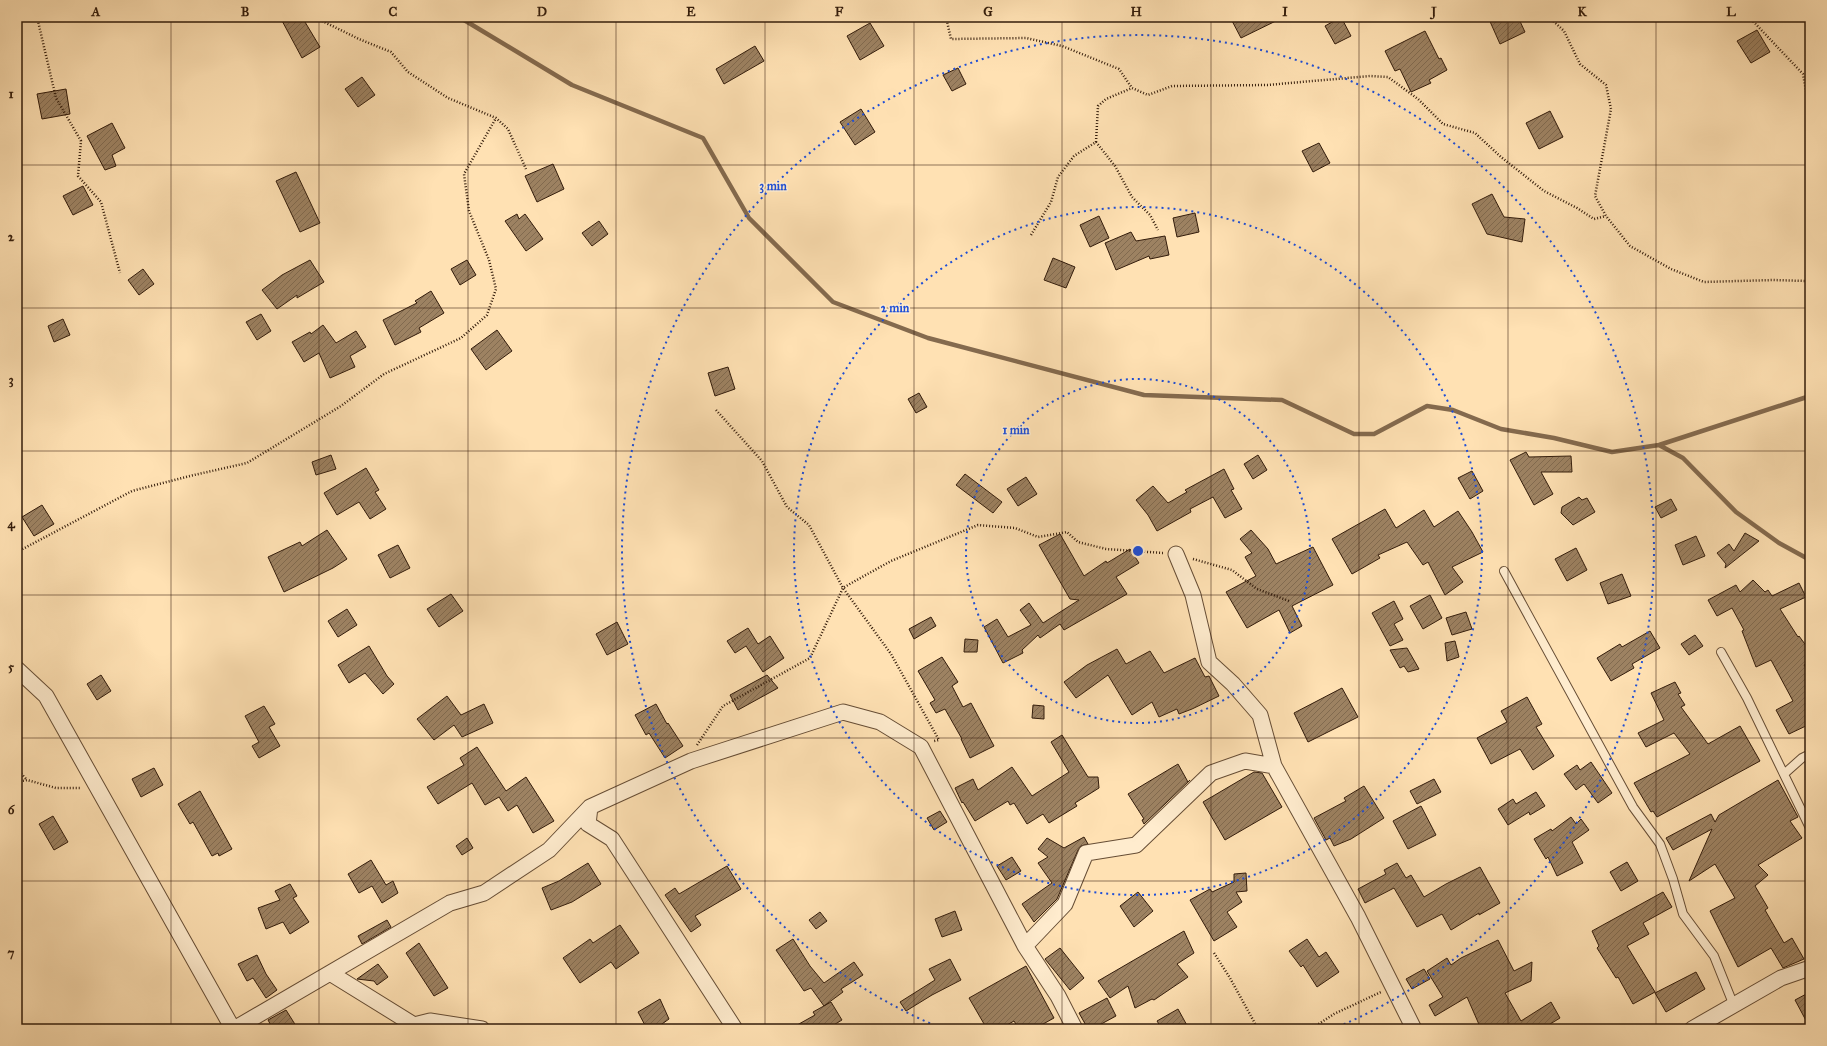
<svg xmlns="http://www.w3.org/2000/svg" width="1827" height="1046" viewBox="0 0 1827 1046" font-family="'IM FELL Great Primer',serif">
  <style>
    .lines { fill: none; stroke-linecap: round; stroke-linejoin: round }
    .stream { stroke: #846a4e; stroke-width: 4.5 }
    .building { fill: url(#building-hatch); stroke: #331c0b }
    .lane-casing { stroke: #664d35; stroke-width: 10 }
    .street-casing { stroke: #664d35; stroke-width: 17 }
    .path { stroke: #331c0b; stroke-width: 2.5; stroke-dasharray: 1 2; stroke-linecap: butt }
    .lane { stroke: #ffecce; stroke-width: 8 }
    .street { stroke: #ffecce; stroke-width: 15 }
    .grid { fill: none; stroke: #331c0b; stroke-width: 1; stroke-opacity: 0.55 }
    .ring { fill: none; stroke: #1d4ed8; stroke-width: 2; stroke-dasharray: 2 4 }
    .centre { fill: #1d4ed8; stroke: #ffecce; stroke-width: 2 }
    .ring-label { font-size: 12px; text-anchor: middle; font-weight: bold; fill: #1d4ed8; stroke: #ffecce; stroke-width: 3; stroke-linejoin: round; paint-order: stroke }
    .neatline { fill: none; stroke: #331c0b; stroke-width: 1.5 }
    .grid-label { font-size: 13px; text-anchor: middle; font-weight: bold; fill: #331c0b }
  </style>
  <defs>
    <pattern id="building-hatch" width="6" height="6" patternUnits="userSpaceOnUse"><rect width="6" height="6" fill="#9d8262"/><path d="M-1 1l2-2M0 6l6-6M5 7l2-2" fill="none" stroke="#816a4f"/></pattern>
  </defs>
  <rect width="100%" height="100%" fill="#ffe1b3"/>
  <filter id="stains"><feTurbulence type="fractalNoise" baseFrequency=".005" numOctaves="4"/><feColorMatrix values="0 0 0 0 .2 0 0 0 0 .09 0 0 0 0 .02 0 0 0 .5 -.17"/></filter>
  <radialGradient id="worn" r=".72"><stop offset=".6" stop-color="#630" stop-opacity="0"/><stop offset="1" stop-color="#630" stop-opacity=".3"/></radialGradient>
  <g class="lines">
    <!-- stream -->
    <path class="stream" d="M459 17 572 85 703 138 749 218 833 302 928 338 1144 395 1282 400 1354 434H1374L1427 406 1453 410 1501 429 1554 438 1612 452 1659 445 1810 396
      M1659 445 1683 458 1736 512 1779 543 1810 560"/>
  </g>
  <!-- building -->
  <path class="building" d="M280 17H302L320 47 302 58Z
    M1230 17H1284L1241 38Z
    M1341 17 1351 36 1335 44 1325 26Z
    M1488 17H1518L1525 32 1500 44Z
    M870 23 884 46 860 60 847 36Z
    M1757 30 1770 52 1751 63 1737 41Z
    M1425 31 1439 59 1441 58 1447 70 1429 80 1431 83 1411 92 1400 69 1395 71 1385 51Z
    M755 46 764 61 724 84 716 69Z
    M958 68 966 84 952 91 943 75Z
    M362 77 375 95 358 107 345 89Z
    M66 89 70 114 42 119 37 94Z
    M861 109 875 132 855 145 840 122Z
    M1550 111 1563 137 1539 149 1526 123Z
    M112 123 125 148 112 155 116 166 105 170 87 136Z
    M1319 143 1330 163 1313 172 1302 151Z
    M553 164 564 189 537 202 525 176Z
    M296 172 320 223 300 232 276 181Z
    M83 186 93 205 73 215 63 196Z
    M1492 194 1504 217 1525 219 1522 242 1487 234 1472 204Z
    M1195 213 1199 232 1177 237 1173 218Z
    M517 214 519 219 525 214 543 239 526 251 505 221Z
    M1099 216 1109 238 1090 247 1080 225Z
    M599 221 608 234 592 246 582 233Z
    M1131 232 1136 241 1165 236 1169 255 1150 259 1149 256 1116 270 1105 243Z
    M1053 258 1075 267 1066 288 1044 280Z
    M310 260 324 282 297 298V295L277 309 262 290 282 275Z
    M467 260 476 275 460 285 451 269Z
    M143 269 154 284 139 295 128 280Z
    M431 291 444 313 419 328 421 332 395 345 383 320 417 303 415 301Z
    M261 314 271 331 257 340 246 322Z
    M63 319 70 335 54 342 48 326Z
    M323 325 336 343 356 331 366 347 350 356 355 367 330 378 319 353 304 362 292 342 310 332 311 334Z
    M497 330 512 351 486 370 471 349Z
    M728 367 735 389 715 396 708 373Z
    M919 393 927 407 916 413 908 399Z
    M1526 452 1529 457 1571 456 1572 472H1541L1553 494 1534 505 1510 460Z
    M331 455 336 469 316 475 312 462Z
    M1258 455 1267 470 1253 479 1244 464Z
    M366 468 379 490 375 492 386 509 370 519 359 502 337 515 324 493Z
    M1224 469 1234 489 1231 490 1242 509 1225 518 1213 497 1190 509 1191 512 1157 531 1148 515 1136 500 1153 486 1168 503 1187 492 1185 490Z
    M1472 471 1483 491 1470 499 1458 478Z
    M965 474 1002 502 993 513 956 485Z
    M1026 477 1037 494 1018 506 1007 489Z
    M1579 497 1582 500 1587 498 1595 512 1573 525 1561 513 1562 507Z
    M1671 499 1677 510 1661 518 1655 507Z
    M42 505 54 524 34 536 22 517Z
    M1385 509 1396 528 1424 510 1434 527 1458 511 1472 532 1483 552 1452 567 1463 582 1445 595 1428 562 1423 565 1407 542 1378 555 1380 558 1352 574 1332 539Z
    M327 530 347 559 333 568 284 592 268 557 300 542 302 546Z
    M1251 530 1268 549 1276 564 1313 547 1333 585 1292 606 1302 626 1290 633 1279 610 1247 628 1226 592 1256 576 1245 557 1252 553 1240 539Z
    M1745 533 1759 541 1725 568 1726 564 1717 553 1729 544 1734 551Z
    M1060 534 1084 576 1106 561 1107 563 1130 549 1139 563 1116 577 1127 594 1064 630 1060 624 1040 638 1038 635 1022 650 1023 653 1003 663 984 627 997 619 1008 637 1031 625 1020 610 1029 603 1043 623 1079 600 1070 599 1039 545Z
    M1696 536 1705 556 1683 565 1675 545Z
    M398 545 410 568 390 578 378 555Z
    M1576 548 1587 570 1567 581 1555 559Z
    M1622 574 1631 596 1608 604 1600 583Z
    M1753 580 1765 592 1768 590 1772 596 1799 583 1806 597 1780 609 1798 637 1799 636 1810 651V661L1804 665 1810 674V724L1789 734 1776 710 1793 701 1771 660 1756 667 1742 631 1744 630 1732 608 1717 616 1708 600 1736 585 1740 592Z
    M451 594 463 611 439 627 427 609Z
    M1430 595 1442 618 1423 629 1410 606Z
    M1394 601 1403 619 1394 624 1403 640 1390 646 1372 613Z
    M347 609 357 625 338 637 328 621Z
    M1466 612 1472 629 1452 635 1446 618Z
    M931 617 936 626 914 639 909 629Z
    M617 622 628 644 607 655 596 634Z
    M748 628 758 644 770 636 784 658 763 672 746 646 735 653 727 641Z
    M1650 631 1660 648 1632 664 1634 668 1611 681 1597 658 1620 644 1622 647Z
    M1695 635 1703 646 1689 655 1681 644Z
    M965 639 978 640 977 652H964Z
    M1455 641 1459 657 1447 661 1445 643Z
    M369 646 387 676 394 684 383 694 365 673 349 683 338 665Z
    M1407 648 1419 669 1408 672 1404 666 1400 668 1390 650Z
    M1117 649 1126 664 1150 651 1164 673 1195 658 1205 677 1209 676 1219 696 1192 709 1179 714 1177 709 1159 717 1152 702 1132 715 1108 675 1076 698 1064 682 1087 665Z
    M942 657 958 682 952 686 963 707 971 703 994 746 970 758 961 739H962L945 709 936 713 930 703 935 700 918 671Z
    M101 675 111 691 97 700 87 684Z
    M767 675 778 688 738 710 730 695Z
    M1675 682 1681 693 1678 694 1685 705 1681 707 1708 744 1740 726 1760 761 1657 817 1653 811 1651 812 1634 783 1690 754 1674 733 1646 747 1638 733 1664 720 1651 693Z
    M1342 688 1358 717 1308 742 1294 713Z
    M447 696 461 715 484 704 493 723 462 737 454 725 434 740 417 719Z
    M1527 697 1542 724 1536 727 1554 756 1533 770 1520 749 1491 764 1477 738 1507 722 1501 711Z
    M656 704 667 724 668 723 683 746 665 758 649 733 646 735 635 715Z
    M1033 705 1044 706V719L1032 718Z
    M264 706 275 724 269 727 280 746 259 758 252 746 259 742 245 716Z
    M1062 735 1088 777H1098L1099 788 1075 803 1077 806 1049 823 1043 814 1027 824 1014 803 1010 805 1008 801 975 821 963 802 962 803 955 788 973 779 978 790 1012 767 1032 796 1069 772 1051 742Z
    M477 747 506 791 526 777 554 821 533 833 517 805 508 811 499 797 485 805 472 783 438 804 427 787 464 765 460 758Z
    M1591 762 1612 793 1598 803 1584 784 1576 790 1564 774 1577 765 1580 770Z
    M1178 764 1188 782 1190 780 1144 824 1142 820 1144 819 1128 794Z
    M154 768 163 785 141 797 132 779Z
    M1254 772 1262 773 1282 807 1225 840 1203 802Z
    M1434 779 1441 792 1417 804 1410 791Z
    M1778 780 1798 817 1790 821 1802 838 1758 865 1768 875 1755 886 1768 908 1765 910 1784 943 1792 938 1804 959 1783 968 1771 948 1738 967 1710 911 1735 898 1715 864 1689 881 1712 829 1673 850 1666 838 1711 814 1715 822 1719 815Z
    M1364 786 1384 818 1351 839 1334 846 1330 838 1326 840 1314 818 1346 801 1344 798Z
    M200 791 232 849 219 856 218 853 212 856 193 822 190 824 178 804Z
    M1536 792 1545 806 1530 815 1529 812 1508 825 1498 809 1513 799 1516 804Z
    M1421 806 1436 835 1408 849 1393 821Z
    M940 811 947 822 934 830 927 818Z
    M53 816 68 842 54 850 39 824Z
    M1571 817 1576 824 1581 819 1589 830 1572 842 1583 863 1557 876 1548 857 1546 859 1534 839 1551 829 1552 831Z
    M1084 837 1088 844 1081 846 1078 850 1057 899 1034 922 1022 904 1052 883 1038 863 1048 857 1038 849 1047 838 1064 848Z
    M467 838 473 848 462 855 456 846Z
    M1012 857 1021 871 1006 880 997 866Z
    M371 860 386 885 393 881 398 893 382 903 372 886 359 893 348 874Z
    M1627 862 1638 881 1621 891 1610 872Z
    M588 863 601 884 572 902 551 910 542 888 559 881Z
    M1397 863 1406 878 1411 875 1424 897 1446 884 1480 867 1500 903 1479 915V913L1451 930 1442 914 1417 927 1394 888 1365 903 1358 889 1386 874 1384 870Z
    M727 866 741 889 695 916 701 925 691 932 665 895 675 888 679 894Z
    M1246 873 1247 891 1236 892 1242 902 1227 912 1237 927 1214 941 1190 900 1210 889 1212 892 1234 882V874Z
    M290 884 297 896 293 898 309 922 290 934 283 922 266 929 258 908 280 900 275 891Z
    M1138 892 1153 911 1134 927 1120 906Z
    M1663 892 1672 907 1643 923 1649 934 1627 946 1655 992 1633 1004 1618 977 1616 978 1597 948 1599 946 1592 931Z
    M955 911 962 930 942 937 935 919Z
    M820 912 827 921 816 929 809 920Z
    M387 920 391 927 362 944 358 936Z
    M620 925 639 953 616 969 611 962 580 983 563 958 590 939 593 943Z
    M1184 931 1194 953 1177 964 1188 977 1154 1000 1152 999 1135 1008 1128 986 1110 998 1098 981Z
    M793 939 810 966 824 983 854 962 863 975 841 989 843 992 824 1006 811 988 804 991 776 950Z
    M1307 939 1319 957 1326 952 1339 972 1317 987 1303 965 1301 967 1289 951Z
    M1498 940 1514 971 1532 962 1531 981 1505 993 1521 1021 1551 1002 1560 1018 1542 1029H1481L1467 997 1435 1016 1429 1005 1443 997 1427 971 1447 958 1451 965 1461 958Z
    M419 943 448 988 434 996 406 953Z
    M1060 948 1084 978 1070 990 1045 959Z
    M257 955 266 974 277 990 266 998 253 978 247 981 238 964Z
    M950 959 961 980 932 995 906 1011 900 1002 935 980 929 969Z
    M378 964 388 977 377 985 374 981 357 979Z
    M1026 966 1054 1018 1034 1029H1019L1014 1021 1000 1029H987L969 998Z
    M1424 969 1430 979 1412 989 1406 979Z
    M1696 972 1705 989 1666 1012 1655 993Z
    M1810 992V1028L1795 1000Z
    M1107 998 1116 1016 1092 1029H1088L1079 1013Z
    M660 999 669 1019 655 1029H647L638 1012Z
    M831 1002 842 1020 827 1029H790L815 1015 813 1012Z
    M1178 1009 1189 1029H1162L1157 1021Z
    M286 1010 298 1029H273L268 1020Z"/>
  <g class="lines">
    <defs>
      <path id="lane" d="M1504 571 1633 807 1660 844 1673 879 1683 914 1714 956 1734 1006
        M1721 652 1747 698 1810 828
        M1784 774 1802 758 1810 754"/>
      <path id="street" d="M1176 554 1193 595 1209 662 1233 684 1260 715 1274 766 1358 917 1414 1029
        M17 669 46 696 233 1029
        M590 807 588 824 612 839 735 1029
        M1025 946 1065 904 1086 853 1136 845 1211 773 1245 761 1274 766
        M330 973 414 1025 430 1021 482 1029
        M234 1029 450 903 484 893 549 850 590 807 691 761 843 712 880 722 921 747 1025 946 1058 996 1075 1029
        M1692 1029 1781 978 1810 968"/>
    </defs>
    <!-- lane casing -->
    <use href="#lane" class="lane-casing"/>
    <!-- street casing -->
    <use href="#street" class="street-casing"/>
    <!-- path -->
    <path class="path" d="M37 17 56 98 81 141 78 176 101 202 120 273
      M314 17 359 39 391 52 408 72 448 98 496 118 508 129 526 169
      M946 17 951 39 1026 38 1062 46 1119 69 1132 88 1148 95 1172 86 1267 85 1370 76 1388 77 1418 99 1443 124 1475 133 1501 157 1544 191 1577 208 1594 219 1606 216
      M1549 17 1564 31 1580 64 1606 85 1611 109 1595 196 1606 216 1630 246 1671 269 1704 282 1773 280 1807 281 1810 285
      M1749 17 1803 74 1810 113
      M1096 142 1115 166 1132 197 1150 215 1158 230
      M1031 235 1051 202 1058 177 1074 156 1096 142 1098 106 1106 99 1132 88
      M716 410 762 461 787 507 809 525 843 588 891 654 939 740 934 741
      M17 552 132 491 194 475 247 463 341 406 384 374 461 338 487 315 496 289 489 260 469 211 464 174 496 118
      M1193 559 1232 570 1257 589 1289 601
      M697 745 723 706 810 658 843 588 855 581 891 561 978 525 1015 528 1038 537 1067 532 1078 542 1106 549 1163 553
      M17 769 27 780
      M17 782 27 780 56 788H81
      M1214 953 1230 978 1258 1029
      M1311 1029 1334 1014 1381 992"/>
    <!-- lane -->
    <use href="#lane" class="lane"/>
    <!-- street -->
    <use href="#street" class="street"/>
  </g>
  <!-- grid -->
  <path class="grid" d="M171 17V1029M319 17V1029M468 17V1029M616 17V1029M765 17V1029M914 17V1029M1062 17V1029M1211 17V1029M1359 17V1029M1508 17V1029M1656 17V1029M17 165H1810M17 308H1810M17 451H1810M17 595H1810M17 738H1810M17 881H1810"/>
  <!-- distance rings -->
  <g class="ring">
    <circle cx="1138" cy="551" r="172"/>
    <circle cx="1138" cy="551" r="344"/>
    <path d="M941 1028A516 516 0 1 1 1335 1028"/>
  </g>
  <circle cx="1138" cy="551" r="6" class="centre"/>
  <g class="ring-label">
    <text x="773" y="190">3 min</text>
    <text x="895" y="312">2 min</text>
    <text x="1016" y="434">1 min</text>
  </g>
  <!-- margin -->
  <rect width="1827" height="1046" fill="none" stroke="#ffe1b3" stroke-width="44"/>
  <rect x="22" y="22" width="1783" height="1002" class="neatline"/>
  <g class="grid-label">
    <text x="96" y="16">A</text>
    <text x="245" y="16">B</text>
    <text x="393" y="16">C</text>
    <text x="542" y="16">D</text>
    <text x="691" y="16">E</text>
    <text x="839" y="16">F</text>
    <text x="988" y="16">G</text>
    <text x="1136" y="16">H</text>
    <text x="1285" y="16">I</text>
    <text x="1434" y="16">J</text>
    <text x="1582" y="16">K</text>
    <text x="1731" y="16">L</text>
    <text x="11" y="98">1</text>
    <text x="11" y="241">2</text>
    <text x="11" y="384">3</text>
    <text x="11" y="528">4</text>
    <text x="11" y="671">5</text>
    <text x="11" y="814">6</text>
    <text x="11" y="957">7</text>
  </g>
  <rect width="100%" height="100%" filter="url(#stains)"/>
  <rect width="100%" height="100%" fill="url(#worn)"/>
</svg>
